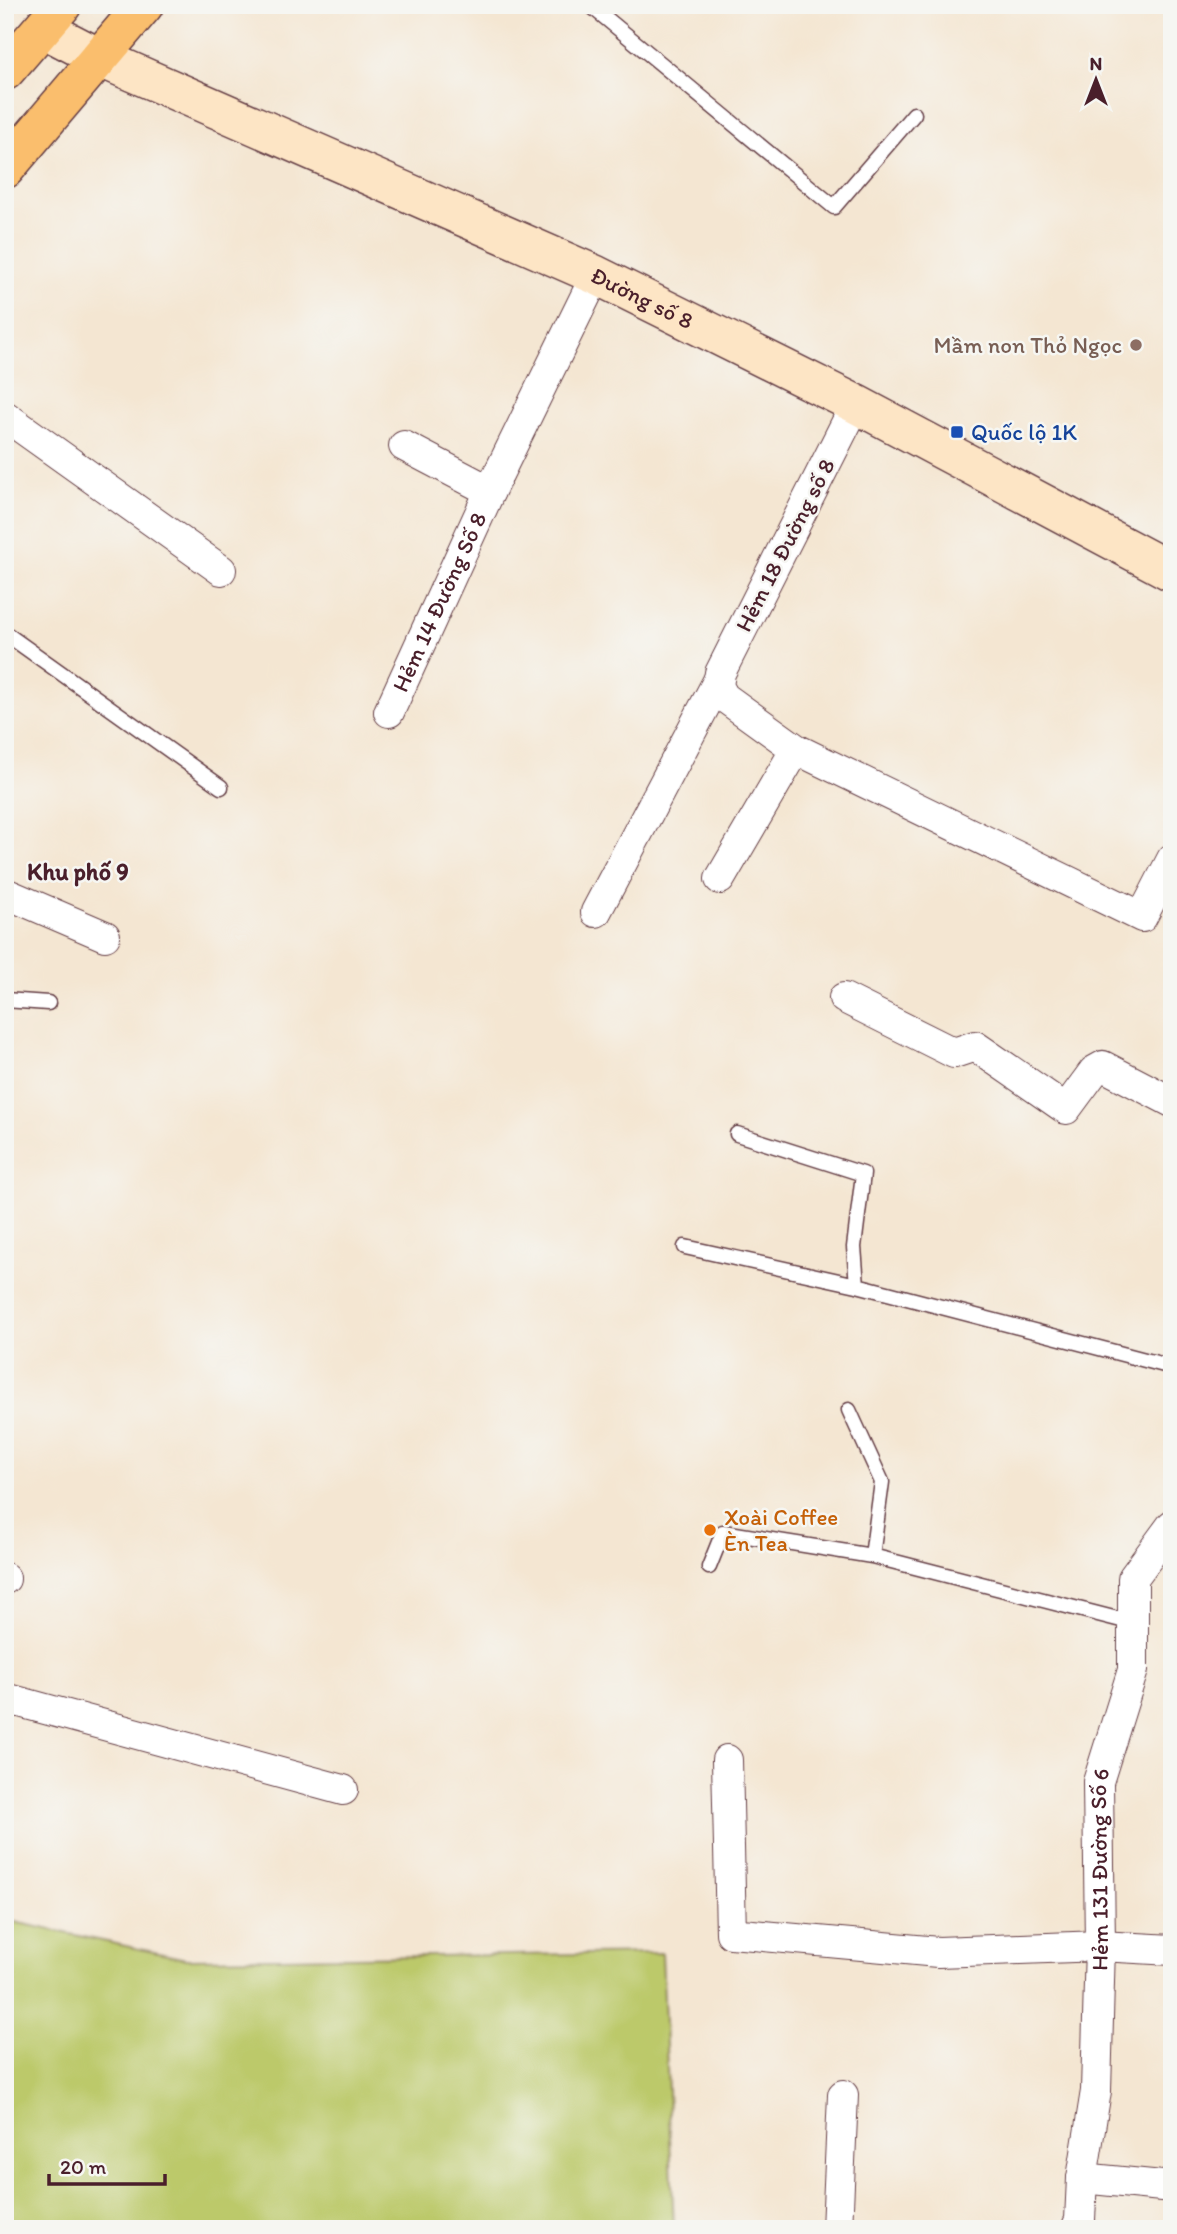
<svg xmlns="http://www.w3.org/2000/svg" width="1177" height="2234" viewBox="0 0 1177 2234" font-family="Itim,sans-serif">
  <style>
    .green { fill: #bcc96b; stroke: #83744b; stroke-width: 2 }
    .lines { fill: none; stroke-linecap: round; stroke-linejoin: round }
    .lane-casing { stroke: #643d44; stroke-width: 17 }
    .street-casing { stroke: #643d44; stroke-width: 32 }
    .secondary-casing { stroke: #643d44; stroke-width: 41 }
    .primary-casing { stroke: #643d44; stroke-width: 41 }
    .lane { stroke: #fff; stroke-width: 14 }
    .street { stroke: #fff; stroke-width: 30 }
    .secondary { stroke: #fde5c5; stroke-width: 38 }
    .primary { stroke: #fabe6d; stroke-width: 38 }
    .education-dot { fill: #8d6e63; stroke: #f6f6f2; stroke-width: 2.5 }
    .transit-dot { fill: #1a4fb4; stroke: #f6f6f2; stroke-width: 2.5 }
    .food-dot { fill: #e8710a; stroke: #f6f6f2; stroke-width: 2.5 }
    .labels { text-anchor: middle; dominant-baseline: central; stroke-width: 5; stroke-linejoin: round; paint-order: stroke }
    .street-label { font-size: 23px; fill: #4a1f2b; stroke: #f6f6f2 }
    .education-label { font-size: 23px; fill: #785e54; stroke: #f6f6f2; text-anchor: end }
    .transit-label { font-size: 23px; fill: #164399; stroke: #f6f6f2; text-anchor: start }
    .food-label { font-size: 23px; fill: #c56008; stroke: #f6f6f2; text-anchor: start }
    .neighbourhood-label { font-size: 24px; font-weight: bold; fill: #4a1f2b; stroke: #f6f6f2 }
  </style>
  <rect width="100%" height="100%" fill="#f6f6f2"/>
  <filter id="ink" filterUnits="userSpaceOnUse"><feTurbulence type="fractalNoise" baseFrequency=".0143" numOctaves="2"/><feDisplacementMap in="SourceGraphic" scale="14" xChannelSelector="R" yChannelSelector="G"/><feConvolveMatrix kernelMatrix="1 2 1 2 8 2 1 2 1" color-interpolation-filters="sRGB"/></filter>
  <filter id="wash" filterUnits="userSpaceOnUse"><feTurbulence type="fractalNoise" baseFrequency=".00686" numOctaves="4" result="noise"/><feDisplacementMap in="SourceGraphic" scale="28" xChannelSelector="R" yChannelSelector="G"/><feGaussianBlur stdDeviation="1.57" result="paint"/><feColorMatrix in="noise" values="0 0 0 0 0 0 0 0 0 0 0 0 0 0 0 0 0 1.4 0 .05"/><feComposite in="paint" operator="in"/></filter>
  <g filter="url(#wash)">
    <rect width="100%" height="100%" fill="#f4e6d2"/>
    <!-- green -->
    <path class="green" d="M5 1920 186 1959 662 1953 674 2229H5Z"/>
  </g>
  <g filter="url(#ink)">
    <g class="lines">
      <defs>
        <path id="lane" d="M590 5 834 207 914 114
          M5 633 221 787
          M5 1000 48 1003
          M737 1134 863 1174 854 1247 857 1285 1172 1367
          M685 1247 857 1285
          M849 1410 882 1482 872 1556 1133 1623
          M709 1567 723 1532 872 1556"/>
        <g id="street">
          <path d="M856 404 720 673 718 686 724 697 796 749 1142 917 1172 859"/>
          <path d="M5 416 221 570"/>
          <path d="M404 446 490 491 596 275"/>
          <path id="s1" d="M389 712 490 491"/>
          <path d="M720 879 796 749"/>
          <path d="M5 893 105 936"/>
          <path d="M596 912 718 681"/>
          <path d="M844 998 954 1053 975 1046 1066 1109 1094 1071 1103 1066 1172 1102"/>
          <path d="M5 1578V1579"/>
          <path d="M5 1698 343 1790"/>
          <path d="M727 1760 731 1933 938 1952 1100 1946 1172 1950"/>
          <path d="M1082 2178 1172 2187"/>
          <path d="M837 2229 843 2095"/>
          <path id="s2" d="M1076 2229 1080 2220 1082 2178 1096 2091 1100 1946 1098 1782 1133 1670V1578L1172 1525"/>
        </g>
        <g id="secondary">
          <path id="s3" d="M44 29 98 57 596 275 856 404 1172 572"/>
        </g>
        <path id="primary" d="M5 71 62 5
          M5 169 144 5"/>
      </defs>
      <!-- lane casing -->
      <use href="#lane" class="lane-casing"/>
      <!-- street casing -->
      <use href="#street" class="street-casing"/>
      <!-- secondary casing -->
      <use href="#secondary" class="secondary-casing"/>
      <!-- primary casing -->
      <use href="#primary" class="primary-casing"/>
      <!-- lane -->
      <use href="#lane" class="lane"/>
      <!-- street -->
      <use href="#street" class="street"/>
      <!-- secondary -->
      <use href="#secondary" class="secondary"/>
      <!-- primary -->
      <use href="#primary" class="primary"/>
    </g>
  </g>
  <!-- markers -->
  <circle class="education-dot" cx="1136" cy="345" r="7"/>
  <rect class="transit-dot" x="950" y="425" width="14" height="14" rx="3.5"/>
  <circle class="food-dot" cx="710" cy="1530" r="7"/>
  <g class="labels">
    <!-- street labels -->
    <g class="street-label">
      <text stroke="none"><textPath href="#s3" startOffset="656">Đường số 8</textPath></text>
      <text transform="translate(785 545) rotate(-63)">Hẻm 18 Đường số 8</text>
      <text stroke="none"><textPath href="#s1" startOffset="121">Hẻm 14 Đường Số 8</textPath></text>
      <text stroke="none"><textPath href="#s2" startOffset="362">Hẻm 131 Đường Số 6</textPath></text>
    </g>
    <!-- education labels -->
    <g class="education-label">
      <text x="1122" y="345">Mầm non Thỏ Ngọc</text>
    </g>
    <!-- transit labels -->
    <g class="transit-label">
      <text x="971" y="432">Quốc lộ 1K</text>
    </g>
    <!-- food labels -->
    <g class="food-label">
      <text x="724" y="1517">Xoài Coffee<tspan x="724" dy="26">Èn Tea</tspan></text>
    </g>
    <!-- neighbourhood labels -->
    <g class="neighbourhood-label">
      <text x="78" y="871">Khu phố 9</text>
    </g>
  </g>
  <!-- margin -->
  <rect width="1177" height="2234" fill="none" stroke="#f6f6f2" stroke-width="28"/>
  <!-- north arrow -->
  <g transform="translate(1096 80)" stroke="#f6f6f2" stroke-width="5" paint-order="stroke">
  <path d="M0-5L12 26L0 18L-12 26Z" fill="#4a1f2b"/>
  <text y="-10" font-size="19" font-weight="bold" text-anchor="middle" fill="#4a1f2b">N</text>
  </g>
  <!-- scale -->
  <path d="M49 2174v10h116v-10" fill="none" stroke="#4a1f2b" stroke-width="3.5"/>
  <text x="60" y="2174" font-size="21" fill="#4a1f2b" stroke="#f6f6f2" stroke-width="5" paint-order="stroke">20 m</text>
</svg>
